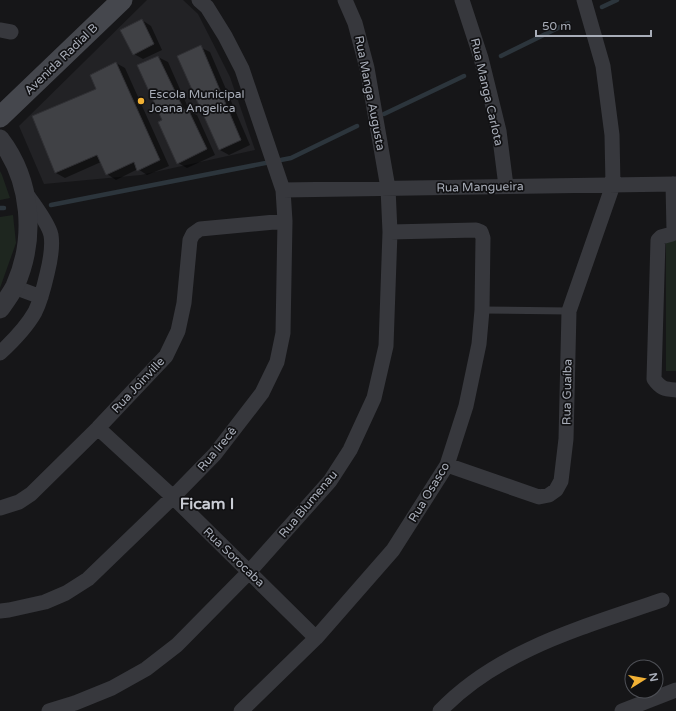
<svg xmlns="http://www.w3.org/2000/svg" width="676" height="711" viewBox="0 0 676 711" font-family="'Varela Round',sans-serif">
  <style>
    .built { fill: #222225 }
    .green { fill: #1e261f }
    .shadow { fill: #0007 }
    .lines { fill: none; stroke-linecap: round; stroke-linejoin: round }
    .stream { stroke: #2c353c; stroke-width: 4.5 }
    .building { fill: #404145; stroke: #303034 }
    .service { stroke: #37383d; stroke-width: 7 }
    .minor { stroke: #37383d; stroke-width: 15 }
    .tertiary { stroke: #37383d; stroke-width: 19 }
    .secondary { stroke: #45474d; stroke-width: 21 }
    .poi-dot { fill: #f2b134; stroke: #111113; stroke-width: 1.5 }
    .labels { text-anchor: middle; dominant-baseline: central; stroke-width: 3.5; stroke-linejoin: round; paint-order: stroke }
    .street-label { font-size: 12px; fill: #a8adb8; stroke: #111113 }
    .poi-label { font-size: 12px; fill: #a8adb8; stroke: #111113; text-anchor: start }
    .district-label { font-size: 16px; font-weight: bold; fill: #c9ccd4; stroke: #111113 }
  </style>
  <rect width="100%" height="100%" fill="#161618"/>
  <!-- built -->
  <path class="built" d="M147 0H183L198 14 230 77 255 150 141 175 44 184 19 126Z"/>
  <!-- green -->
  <path class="green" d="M0 171 2 175 10 198 0 200Z
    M13 215 16 243 0 288V217Z
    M676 235V371H666V236Z"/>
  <!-- shadow -->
  <path class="shadow" d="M142 20 151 26 162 50 143 59 134 54Z
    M200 47 210 52 250 145 229 155 220 150Z
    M158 57 168 62 190 112 197 115 215 155 187 168 178 163 163 121Z
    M116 63 125 68 169 166 147 175 138 169 116 180 107 174 101 162 65 178 56 173 33 117 97 90Z"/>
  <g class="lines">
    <!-- stream -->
    <path class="stream" d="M602 7 617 0
      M501 56 568 23
      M384 114 464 76
      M51 205 291 158 357 126
      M0 208H4"/>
  </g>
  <!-- building -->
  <path class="building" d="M142 19 154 44 133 55 120 30Z
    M201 45 241 140 219 150 177 56Z
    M158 56 184 110 188 109 207 149 177 164 158 122 162 120 137 65Z
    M116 62 160 160 137 171 134 162 106 175 97 155 55 173 32 116 96 89 90 75Z"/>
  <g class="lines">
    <!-- service -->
    <path class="service" d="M482 310 569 311"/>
    <!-- minor -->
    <path class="minor" d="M462 0 481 58 499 131 506 186
      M0 30 11 32
      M673 184 674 231 672 234 661 237 658 240 654 379C661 389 665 389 676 390
      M283 190 676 184
      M14 287 41 297
      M0 353C13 341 26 328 35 312 41 300 44 287 47 274 50 262 53 247 51 235 48 222 33 204 26 193
      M98 428 173 497 316 638
      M447 465 539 497 549 495 556 490 561 481 566 439 569 311 613 185 612 135 603 66 584 0
      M0 508 19 502 31 494 98 428 166 356 178 331 184 303 190 240 193 234 200 229 285 221
      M0 611 9 610 45 602 66 593 88 579 173 497 215 454 262 393 277 362 283 333 285 221 283 190 242 69 225 36 207 7 199 0
      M49 711 75 703 112 688 146 669 177 645 249 572 330 481 350 450 374 398 386 346 390 232 388 188 367 68 355 23 345 0
      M241 711 316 638 393 550 447 465 466 406 479 344 482 310 483 238 481 232 476 230 390 232
      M440 711C498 650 584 627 662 600
      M622 711 676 690"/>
    <!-- tertiary -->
    <path class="tertiary" d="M0 139C32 181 36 239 15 286 11 294 5 302 0 309"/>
    <!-- secondary -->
    <path class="secondary" d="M0 117 122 0"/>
  </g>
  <!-- markers -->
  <circle class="poi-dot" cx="141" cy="101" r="4"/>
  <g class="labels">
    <!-- street labels -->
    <g class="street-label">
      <text transform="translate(61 59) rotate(-44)">Avenida Radial B</text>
      <text transform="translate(487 92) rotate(77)">Rua Manga Carlota</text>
      <text transform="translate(370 93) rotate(79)">Rua Manga Augusta</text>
      <text transform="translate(480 187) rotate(-1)">Rua Mangueira</text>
      <text transform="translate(138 385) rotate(-47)">Rua Joinville</text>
      <text transform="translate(567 392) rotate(-89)">Rua Guaíba</text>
      <text transform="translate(217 449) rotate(-50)">Rua Irecê</text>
      <text transform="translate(429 492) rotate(-59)">Rua Osasco</text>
      <text transform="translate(308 504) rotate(-50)">Rua Blumenau</text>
      <text transform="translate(234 557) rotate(44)">Rua Sorocaba</text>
    </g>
    <!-- poi labels -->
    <g class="poi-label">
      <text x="149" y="94">Escola Municipal<tspan x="149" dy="14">Joana Angelica</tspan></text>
    </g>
    <!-- district labels -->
    <g class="district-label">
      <text x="207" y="504">Ficam I</text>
    </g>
  </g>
  <!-- north arrow -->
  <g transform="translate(644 679) rotate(79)"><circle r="19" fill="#111113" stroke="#4d4f55"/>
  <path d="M0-3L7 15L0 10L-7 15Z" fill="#f2b134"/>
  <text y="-6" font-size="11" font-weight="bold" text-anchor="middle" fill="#a8adb8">N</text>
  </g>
  <!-- scale -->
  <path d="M536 30v6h115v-6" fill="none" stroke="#a8adb8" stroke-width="2"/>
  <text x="542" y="30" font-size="12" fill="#a8adb8" stroke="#111113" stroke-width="3" paint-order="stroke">50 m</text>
</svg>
